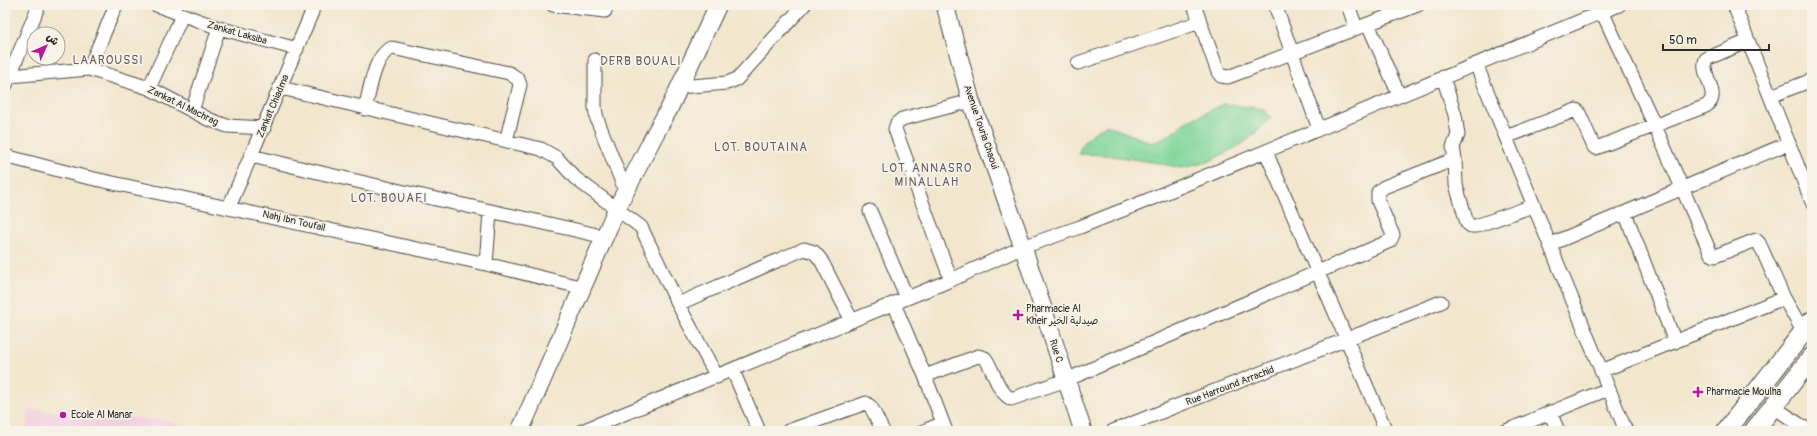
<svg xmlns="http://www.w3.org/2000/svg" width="1817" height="436" viewBox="0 0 1817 436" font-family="Pangolin,'Playpen Sans Arabic',sans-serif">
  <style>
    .built { fill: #f3cfdf }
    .green { fill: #7fd59a; stroke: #558062 }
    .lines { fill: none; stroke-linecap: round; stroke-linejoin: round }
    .minor-casing { stroke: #494743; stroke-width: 15 }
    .tertiary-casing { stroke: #494743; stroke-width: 19 }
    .secondary-casing { stroke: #494743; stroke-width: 21 }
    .minor { stroke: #fff; stroke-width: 13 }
    .tertiary { stroke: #fff; stroke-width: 17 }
    .secondary { stroke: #fff; stroke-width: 19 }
    .poi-dot { fill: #b5179e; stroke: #f7f3e8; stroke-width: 1.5 }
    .labels { text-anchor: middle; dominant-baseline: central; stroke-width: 3.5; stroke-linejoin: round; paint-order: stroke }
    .street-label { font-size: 10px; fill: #2b2b2b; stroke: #f7f3e8 }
    .poi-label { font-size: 10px; fill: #2b2b2b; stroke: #f7f3e8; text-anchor: start }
    .quarter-label { font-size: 12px; letter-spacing: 1px; fill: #675b68; stroke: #f7f3e8 }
  </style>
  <rect width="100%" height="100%" fill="#f7f3e8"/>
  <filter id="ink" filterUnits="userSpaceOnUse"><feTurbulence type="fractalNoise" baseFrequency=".025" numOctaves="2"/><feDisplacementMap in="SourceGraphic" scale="8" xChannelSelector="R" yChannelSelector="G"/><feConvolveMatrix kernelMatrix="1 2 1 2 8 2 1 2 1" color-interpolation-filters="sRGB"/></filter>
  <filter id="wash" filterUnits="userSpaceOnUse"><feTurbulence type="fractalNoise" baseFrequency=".012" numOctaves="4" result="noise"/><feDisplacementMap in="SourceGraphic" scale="16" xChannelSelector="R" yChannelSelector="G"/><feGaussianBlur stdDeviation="0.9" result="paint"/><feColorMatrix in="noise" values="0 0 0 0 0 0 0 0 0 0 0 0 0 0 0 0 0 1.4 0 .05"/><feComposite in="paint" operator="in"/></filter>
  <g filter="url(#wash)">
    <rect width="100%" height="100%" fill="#f2e6cd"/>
    <!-- built -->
    <path class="built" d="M29 410 165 420 198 431H27Z"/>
    <!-- green -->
    <path class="green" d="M1224 104 1263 109 1271 118 1244 143 1208 162 1182 168 1158 163 1106 155 1079 154C1081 139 1094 133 1106 125L1152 143 1171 134 1184 123Z"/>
  </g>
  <g filter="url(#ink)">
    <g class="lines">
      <defs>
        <path id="minor" d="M156 5 219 28 297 49
          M553 5 605 11
          M1194 5 1218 72 1221 76 1228 77 1418 5
          M1275 5 1319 129
          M1348 5 1356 28
          M1599 5 1655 126 1711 254 1715 256 1756 240 1759 243 1784 298
          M1734 5 1812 202
          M1368 24 1399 95
          M595 60V108L597 119 625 190
          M1078 63 1200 22
          M1476 64 1626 431
          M89 69 116 5
          M10 76 89 69 149 88 208 119 227 126 264 128
          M1443 77 1455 115 1458 135 1453 147 1455 159
          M5 87 39 5
          M680 87 727 83 737 79 804 5
          M149 88 182 16
          M281 88 541 149 557 158 575 178 641 227 678 304 717 377
          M1771 96 1812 80
          M365 109C370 91 374 54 392 48L509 73 518 79 520 85 506 141
          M192 111 219 28
          M1506 137 1576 110 1578 111 1594 147 1596 148 1706 106C1723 95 1699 74 1706 59L1748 41
          M1266 152 1386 431
          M5 156 81 176 486 264 584 288
          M252 156C369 186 487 209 605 237
          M229 207 312 12 313 5
          M870 211 907 298
          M1625 213 1675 342
          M1551 244 1789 143
          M486 264 490 212
          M951 280 895 129 897 123 902 119 971 101
          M678 304 804 249 814 252 821 260 852 321
          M894 304 925 376 946 431
          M733 371 759 431
          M1601 371 1784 298 1803 331
          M925 376 978 356 985 358C995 372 996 390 1011 399L1066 380 1390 241 1393 235 1378 201V192L1384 187 1455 159 1456 185 1467 223 1471 226H1476L1533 206
          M1774 407 1809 431
          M1550 412 1558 431
          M582 431 951 280 1023 247 1080 227 1143 202 1619 5
          M788 431 866 403 871 407 883 431
          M924 431 943 423
          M1113 431 1441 302
          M1506 431 1608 389"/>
        <path id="tertiary" d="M945 5 971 101 1023 247 1083 431
          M520 431 617 208 656 132 669 109 718 5"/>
        <path id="secondary" d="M1726 431 1812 321
          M1754 431 1812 357"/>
      </defs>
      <!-- minor casing -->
      <use href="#minor" class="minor-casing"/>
      <!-- tertiary casing -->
      <use href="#tertiary" class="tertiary-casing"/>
      <!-- secondary casing -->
      <use href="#secondary" class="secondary-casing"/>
      <!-- minor -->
      <use href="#minor" class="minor"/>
      <!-- tertiary -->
      <use href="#tertiary" class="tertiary"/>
      <!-- secondary -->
      <use href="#secondary" class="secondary"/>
    </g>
  </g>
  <!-- markers -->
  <g class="poi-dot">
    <path d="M1016 309h4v4h4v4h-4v4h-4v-4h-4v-4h4z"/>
    <path d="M1696 386h4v4h4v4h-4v4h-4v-4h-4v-4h4z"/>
    <circle cx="63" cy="415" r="4"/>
  </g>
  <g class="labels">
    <!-- street labels -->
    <g class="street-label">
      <text transform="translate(237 33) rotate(16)">Zankat Laksiba</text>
      <text transform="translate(183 106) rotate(26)">Zankat Al Machrag</text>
      <text transform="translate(273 106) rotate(-67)">Zankat Chiadma</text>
      <text transform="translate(981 127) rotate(71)">Avenue Touria Chaoui</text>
      <text transform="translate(294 221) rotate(13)">Nahj Ibn Toufail</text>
      <text transform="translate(1056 351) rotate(72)">Rue C</text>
      <text transform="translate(1230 386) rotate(-21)">Rue Harround Arrachid</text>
    </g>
    <!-- poi labels -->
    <g class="poi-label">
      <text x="1026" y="309">Pharmacie Al<tspan x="1026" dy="12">Kheir صيدلية الخير</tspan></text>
      <text x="1706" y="392">Pharmacie Moulha</text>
      <text x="71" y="415">Ecole Al Manar</text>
    </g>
    <!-- quarter labels -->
    <g class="quarter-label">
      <text x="108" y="60">LAAROUSSI</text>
      <text x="641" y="61">DERB BOUALI</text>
      <text x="761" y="147">LOT. BOUTAINA</text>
      <text x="927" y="168">LOT. ANNASRO<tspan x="927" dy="14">MINALLAH</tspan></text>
      <text x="389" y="198">LOT. BOUAFI</text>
    </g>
  </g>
  <!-- margin -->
  <rect width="1817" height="436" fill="none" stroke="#f7f3e8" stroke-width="20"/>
  <!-- north arrow -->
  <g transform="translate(46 46) rotate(45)"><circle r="19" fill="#f7f3e8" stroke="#a5a39c"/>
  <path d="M0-3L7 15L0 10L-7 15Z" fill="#b5179e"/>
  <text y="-6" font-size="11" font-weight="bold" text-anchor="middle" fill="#2b2b2b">ش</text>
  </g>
  <!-- scale -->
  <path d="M1663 44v6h106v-6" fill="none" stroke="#2b2b2b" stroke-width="2"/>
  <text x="1669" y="44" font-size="12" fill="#2b2b2b" stroke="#f7f3e8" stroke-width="3" paint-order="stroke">50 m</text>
</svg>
